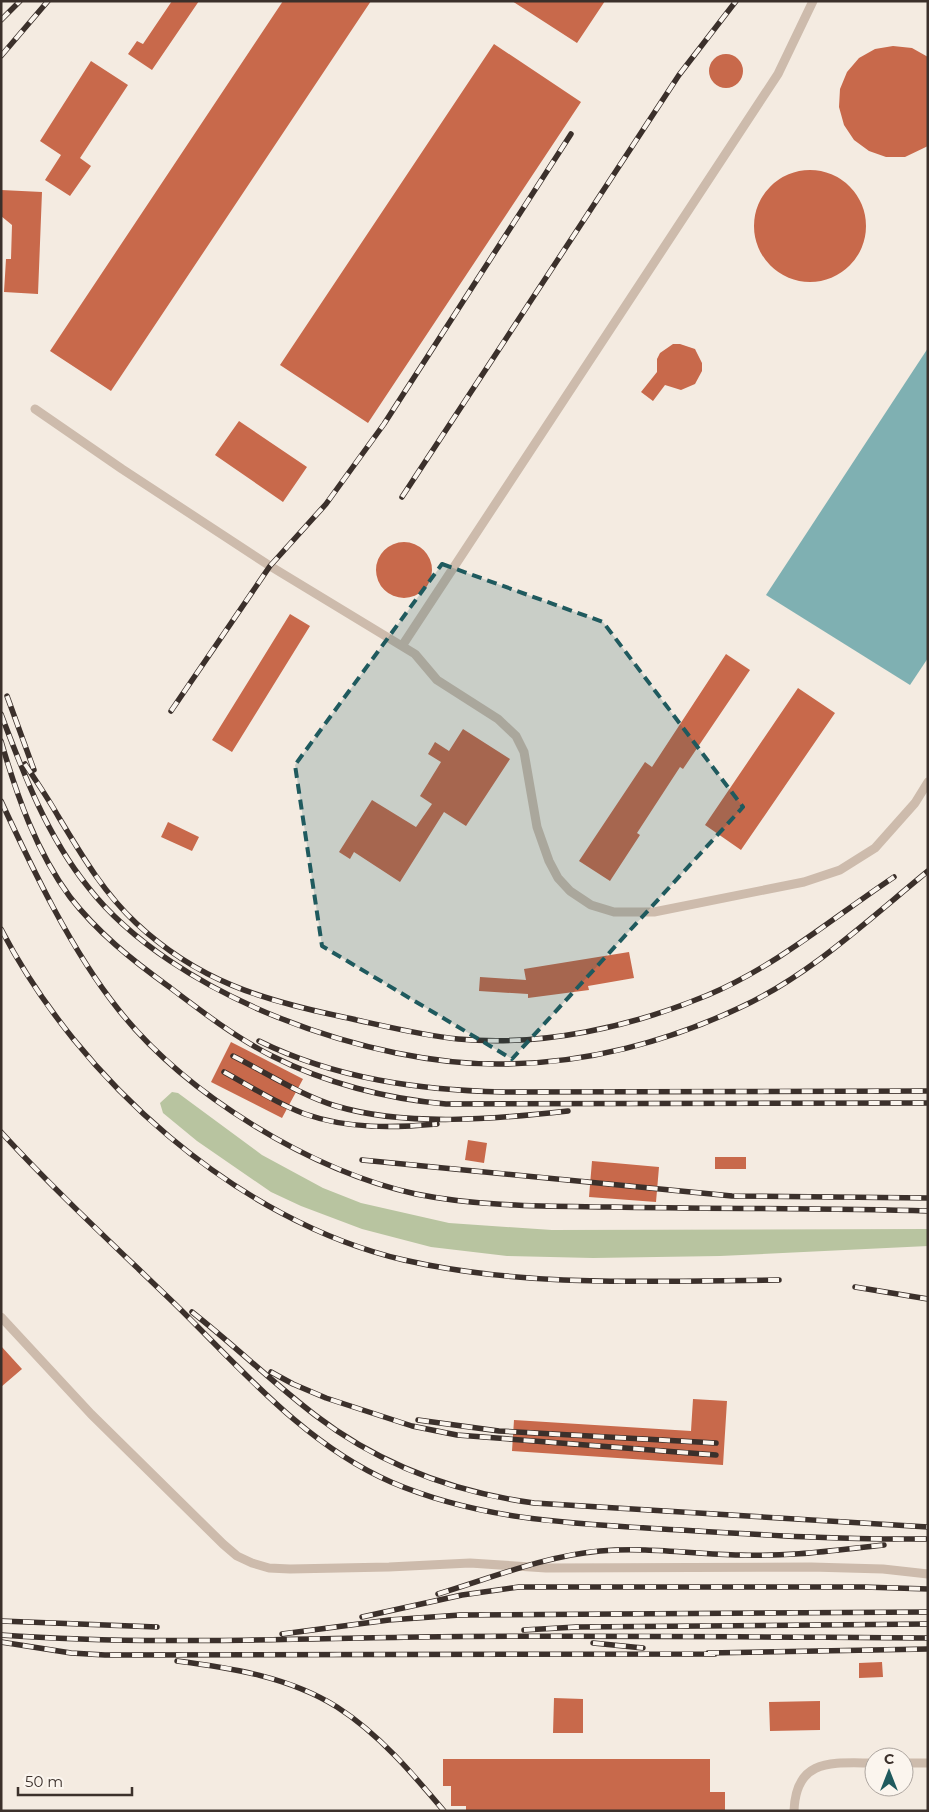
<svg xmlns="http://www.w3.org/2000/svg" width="929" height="1812" viewBox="0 0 929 1812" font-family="Montserrat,sans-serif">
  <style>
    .green { fill: #b8c4a0 }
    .water { fill: #7fb0b2 }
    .building { fill: #c8694b }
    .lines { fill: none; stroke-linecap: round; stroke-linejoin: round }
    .service { stroke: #cdbbac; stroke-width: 9 }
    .rail-casing { stroke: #3b302b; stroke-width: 5.5 }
    .rail { stroke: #fbf5ee; stroke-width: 4; stroke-dasharray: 11; stroke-linecap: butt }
    .marked { fill: #1f5a5e; fill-opacity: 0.2; stroke: #1f5a5e; stroke-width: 4; stroke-dasharray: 10 6; stroke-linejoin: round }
  </style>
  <rect width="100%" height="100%" fill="#f4ebe1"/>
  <!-- green -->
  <path class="green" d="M172 1092 178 1093 262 1155 323 1188 361 1203 449 1223 552 1230 928 1229V1246L720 1256 593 1258 507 1256 431 1247 362 1229 301 1206 271 1192 197 1141 163 1113 160 1103Z"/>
  <!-- water -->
  <path class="water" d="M928 348V658L910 685 766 595Z"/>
  <!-- building -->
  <path class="building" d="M172 1H199L152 70 128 54 137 41 143 44Z
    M283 1H371L111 391 50 351Z
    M512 1H605L577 43Z
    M494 44 581 102 368 423 280 365Z
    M893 46 912 48 928 57V146L905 157H886L869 151 854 140 844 125 839 107 840 89 847 72 859 58 875 49Z
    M709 71a17 17 0 1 1 34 0a17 17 0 1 1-34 0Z
    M91 61 128 85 80 158 91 166 70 196 45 180 61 155 40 141Z
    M754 226a56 56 0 1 1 112 0a56 56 0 1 1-112 0Z
    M1 190 42 192 38 294 4 292 6 259H11L12 225 1 216Z
    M673 344H680L695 349 702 363V371L695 384 681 390 665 385 653 401 641 392 657 372V359L660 353Z
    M239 421 307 467 283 502 215 455Z
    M376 570a28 28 0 1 1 56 0a28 28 0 1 1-56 0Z
    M290 614 310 626 232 752 212 740Z
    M726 654 750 670 683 769 680 767 637 833 640 835 610 881 579 861 645 762 652 767Z
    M798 688 835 713 741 850 705 825Z
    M463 729 510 759 466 826 444 812 400 882 354 852 350 859 339 852 372 800 416 827 432 804 420 796 441 762 428 754 435 742 449 751Z
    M168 822 199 837 192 851 161 837Z
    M629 952 634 978 588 986 589 990 528 998V994L479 991 480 977 526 980 524 969Z
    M231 1042 303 1079 282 1118 211 1082Z
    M468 1140 487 1143 484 1163 465 1160Z
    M715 1157H746V1169H715Z
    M592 1161 659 1167 656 1202 589 1197Z
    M1 1346 22 1369 1 1387Z
    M693 1399 727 1401 723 1465 512 1451 514 1420 691 1431Z
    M882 1662 883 1677 859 1678V1663Z
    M554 1698 583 1699V1733H553Z
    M820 1701V1730L770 1731 769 1702Z
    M443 1759H710V1792H725V1811H466V1806H451V1786H443Z"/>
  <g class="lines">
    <!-- service -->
    <path class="service" d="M35 409 122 469 270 566 415 654 437 680 498 719 516 736 524 752 537 827 549 861 558 878 570 891 591 905 614 912H654L804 882 840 870 875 848 915 803 928 782
      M402 646 778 74 813 1
      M1 1317 91 1414 223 1544 237 1556 252 1563 269 1568 290 1569 389 1567 470 1563 546 1568 811 1567 883 1569 928 1574
      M904 1763H928
      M794 1811C796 1757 833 1763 874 1763"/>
    <defs>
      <path id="rail" d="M1 20 20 1
        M1 56 48 1
        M402 497 679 75 736 1
        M7 696 34 770
        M171 711 270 566 326 504 384 424 571 134
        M1 714C24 775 47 836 88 887 173 996 371 1067 507 1064 586 1063 667 1042 739 1008 809 976 868 920 928 871
        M1 741C17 796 36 851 70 897 97 932 132 960 168 986 201 1011 235 1037 272 1056 325 1083 387 1099 446 1104L928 1103
        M25 764C36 781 48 798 58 816 81 854 103 892 136 923 198 981 262 1000 343 1017 381 1025 419 1035 458 1039 542 1047 631 1027 708 995 775 967 834 917 894 877
        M1 801C33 870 71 950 118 1009 185 1094 311 1171 416 1194 480 1207 546 1206 610 1207 716 1209 822 1208 928 1211
        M1 929C79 1080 237 1221 404 1260 526 1288 655 1281 779 1280
        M259 1041C336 1079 419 1090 503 1092L928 1091
        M233 1056C267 1073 300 1095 336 1106 406 1127 497 1119 568 1111
        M224 1072C250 1086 277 1104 305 1114 348 1129 393 1128 437 1124
        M1 1132C57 1193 118 1249 177 1306 242 1370 306 1445 391 1482 484 1522 582 1524 681 1530 763 1535 845 1540 928 1539
        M362 1160 732 1196 928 1198
        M855 1287 928 1299
        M192 1312C234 1345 272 1382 315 1415 380 1465 453 1492 534 1503L928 1527
        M271 1372 293 1384 326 1398 412 1426 457 1435 716 1455
        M418 1420 499 1431 716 1443
        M438 1594C491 1578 545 1556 600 1551 647 1547 693 1554 740 1555 789 1557 836 1550 884 1545
        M362 1617 462 1595 519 1587H864L928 1589
        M1 1621 157 1627
        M524 1630 576 1627 928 1624
        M282 1634 389 1620 460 1615 928 1612
        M1 1635C141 1645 280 1639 420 1637 589 1635 759 1637 928 1638
        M1 1642 71 1653 105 1655 715 1654
        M593 1643 643 1648
        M708 1653 928 1649
        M177 1661C232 1668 289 1677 337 1707 379 1734 412 1773 444 1811"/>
    </defs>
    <!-- rail casing -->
    <use href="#rail" class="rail-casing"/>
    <!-- rail -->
    <use href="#rail" class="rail"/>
  </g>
  <!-- marked area -->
  <path class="marked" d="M442 564 603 622 743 807 512 1059 322 946 295 765Z"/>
  <!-- border -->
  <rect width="929" height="1812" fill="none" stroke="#3b302b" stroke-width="5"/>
  <!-- north arrow -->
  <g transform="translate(889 1772)"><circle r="24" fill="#fbf5ee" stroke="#aea6a0"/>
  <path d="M0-4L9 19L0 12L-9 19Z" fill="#1f5a5e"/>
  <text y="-8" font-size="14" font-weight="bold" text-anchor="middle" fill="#3b302b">С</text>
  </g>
  <!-- scale -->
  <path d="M18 1787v8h114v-8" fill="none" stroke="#3b302b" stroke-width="2.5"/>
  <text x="25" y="1787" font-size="15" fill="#3b302b" stroke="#fbf5ee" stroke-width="4" paint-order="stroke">50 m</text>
</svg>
